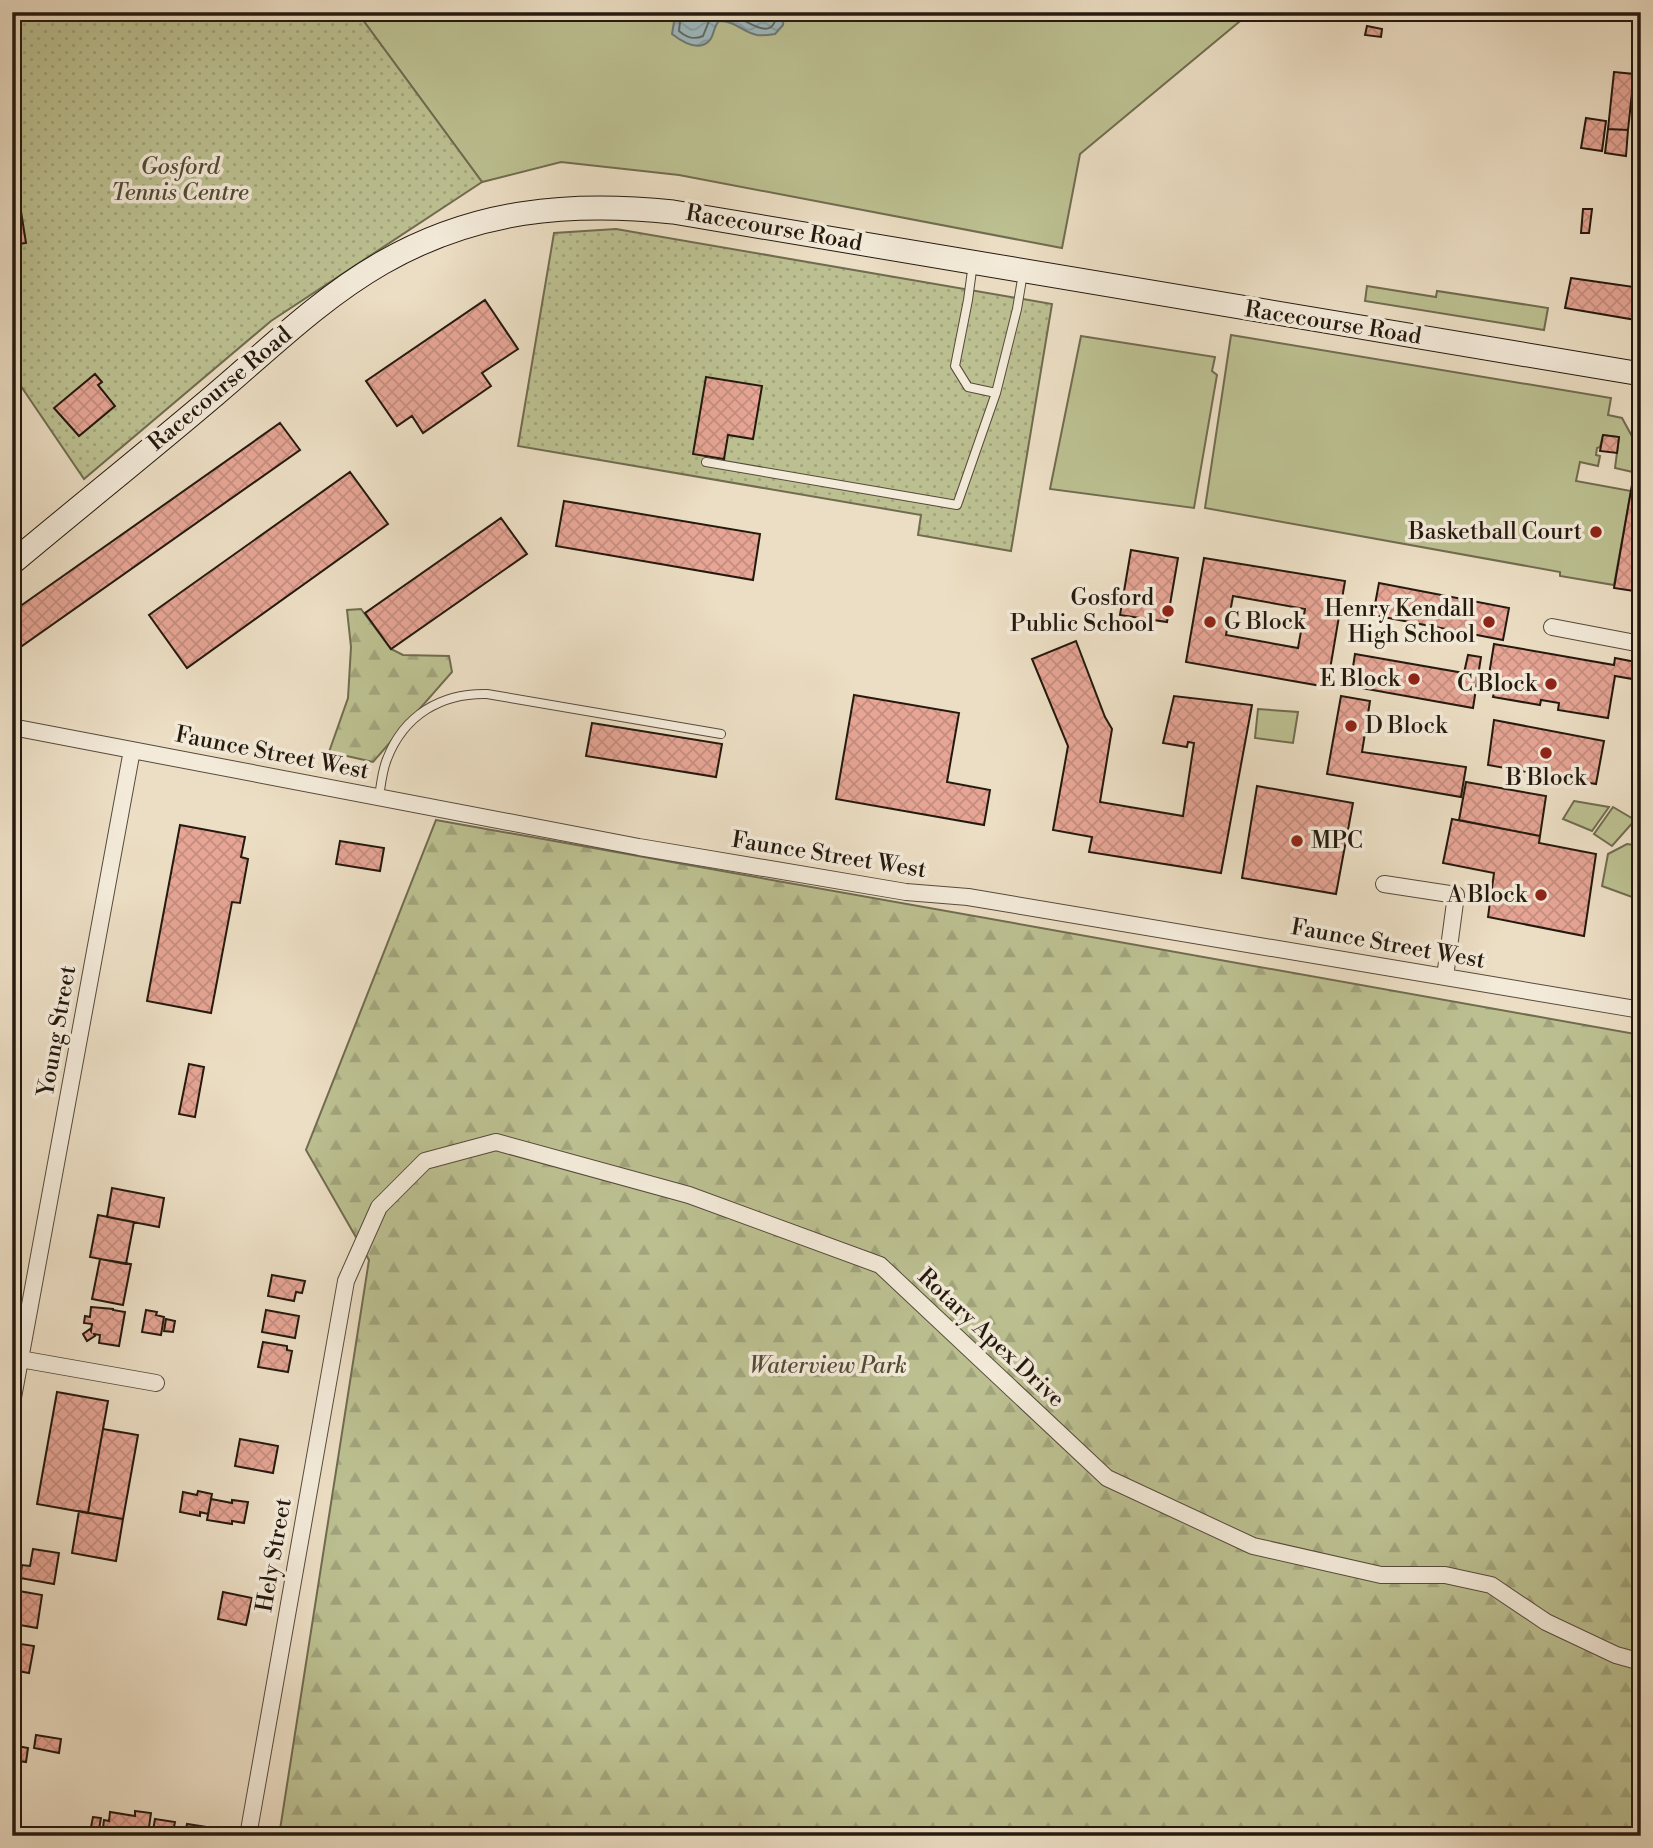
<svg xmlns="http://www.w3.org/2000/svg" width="1653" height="1848" viewBox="0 0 1653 1848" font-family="'Libre Bodoni',serif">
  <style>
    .green { fill: #bcc091; stroke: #706c50; stroke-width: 2 }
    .forest { fill: url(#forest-firs); stroke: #706c50; stroke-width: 2 }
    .park { fill: url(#park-dots); stroke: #706c50; stroke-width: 2 }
    .water { fill: url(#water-waves); stroke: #6d7978; stroke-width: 2 }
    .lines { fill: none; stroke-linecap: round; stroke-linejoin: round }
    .shore { stroke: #606966; stroke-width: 2 }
    .building { fill: url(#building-cross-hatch); stroke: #24190e; stroke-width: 2; fill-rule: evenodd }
    .service-casing { stroke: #564a3c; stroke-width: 10 }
    .minor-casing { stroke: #564a3c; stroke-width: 18 }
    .secondary-casing { stroke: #24190e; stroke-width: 25 }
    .service { stroke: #f3ead9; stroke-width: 8 }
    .minor { stroke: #f3ead9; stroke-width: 16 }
    .secondary { stroke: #f3ead9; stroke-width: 23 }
    .poi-dot { fill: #8f2418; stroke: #f3ead9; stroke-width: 2.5 }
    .labels { text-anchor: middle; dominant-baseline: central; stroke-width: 7; stroke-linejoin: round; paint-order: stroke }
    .park-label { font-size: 23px; font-style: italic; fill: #524b35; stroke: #f3ead9 }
    .street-label { font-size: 23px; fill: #24190e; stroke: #f3ead9 }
    .poi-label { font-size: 23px; fill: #24190e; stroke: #f3ead9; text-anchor: end }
  </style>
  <defs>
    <pattern id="forest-firs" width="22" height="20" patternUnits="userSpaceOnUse" patternTransform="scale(1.75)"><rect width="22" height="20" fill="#bcc091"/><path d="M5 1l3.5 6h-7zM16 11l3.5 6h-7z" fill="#a1a47c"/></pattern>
    <pattern id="park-dots" width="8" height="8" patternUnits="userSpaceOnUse" patternTransform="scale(1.75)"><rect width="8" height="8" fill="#bcc091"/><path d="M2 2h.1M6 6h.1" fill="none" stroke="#a1a47c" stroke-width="1.8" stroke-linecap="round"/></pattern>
    <pattern id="water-waves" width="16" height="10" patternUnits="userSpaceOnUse" patternTransform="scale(1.75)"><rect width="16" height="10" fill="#9db9be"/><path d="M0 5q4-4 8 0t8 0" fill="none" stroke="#879ea2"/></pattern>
    <pattern id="building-cross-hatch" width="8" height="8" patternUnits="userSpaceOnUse" patternTransform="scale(1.75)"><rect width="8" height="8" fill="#e6a595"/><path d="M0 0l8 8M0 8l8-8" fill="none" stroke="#c58d7f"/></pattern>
  </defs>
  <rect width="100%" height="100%" fill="#ecdec4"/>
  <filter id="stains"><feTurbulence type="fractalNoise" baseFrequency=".00286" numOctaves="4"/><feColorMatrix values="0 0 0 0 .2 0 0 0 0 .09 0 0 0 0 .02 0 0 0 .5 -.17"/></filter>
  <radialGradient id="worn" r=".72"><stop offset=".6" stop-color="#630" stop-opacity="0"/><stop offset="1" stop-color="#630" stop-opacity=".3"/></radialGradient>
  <!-- green -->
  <path class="green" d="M357 12H1251L1080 154 1062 248 679 175 561 162 482 182Z
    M1367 286 1436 297 1437 291 1548 308 1544 330 1365 301Z
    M1231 335 1611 398 1608 415 1622 418 1640 451 1637 473 1615 468 1619 437 1603 435 1600 447 1597 448 1596 455 1600 456 1598 466 1580 462 1576 481 1631 491 1614 585 1560 576V572L1205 508Z
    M1081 336 1215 357 1212 371 1217 375 1194 508 1050 489Z
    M1258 709 1298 712 1293 743 1255 738Z
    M1574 801 1609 807 1592 831 1563 819Z
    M1613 807 1635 820 1612 846 1594 834Z
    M1627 844 1641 846V897H1632L1602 886 1608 854Z"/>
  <!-- forest -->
  <path class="forest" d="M361 609 391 649 403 655 449 656 452 672 373 762 329 752 348 698 351 647 347 610Z
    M436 820 1641 1035V1836H279L369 1260 306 1150Z"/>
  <!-- park -->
  <path class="park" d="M12 12H357L482 182 271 321 84 479 12 373Z
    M616 229 1052 304 1011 551 918 535 921 515 518 446 554 233Z"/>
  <!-- water -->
  <path class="water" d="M673 12H784L783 25 775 34C769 35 763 36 757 35 742 32 736 21 719 21 713 27 714 37 709 41 698 52 681 41 672 34L675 16Z"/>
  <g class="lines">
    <!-- shore -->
    <path class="shore" d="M681 12 679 31C687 38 694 40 703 36L709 21 717 15C725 14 731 14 739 18 754 25 774 41 777 12"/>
  </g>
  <!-- building -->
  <path class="building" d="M1367 26 1382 29 1381 37 1365 35Z
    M1614 72 1634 74 1628 130 1608 129Z
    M1586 118 1606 121 1602 151 1581 148Z
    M1608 129 1628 130 1626 156 1605 153Z
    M1641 176V223L1635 177Z
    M19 199 26 243 12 245V201Z
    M1583 209H1592L1589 233H1581Z
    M1571 278 1641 288 1636 320 1565 308Z
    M485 300 518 349 482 373 491 386 423 433 412 416 397 426 366 381Z
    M95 374 102 382 98 385 115 406 79 436 54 408Z
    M706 377 762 386 753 439 728 435 724 459 693 454Z
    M280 423 300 450 12 653V612Z
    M1603 435 1619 437 1617 453 1600 451Z
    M350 472 388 524 187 668 149 615Z
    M1633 479 1641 480V592L1614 588Z
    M564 501 760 534 753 580 556 546Z
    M501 518 527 554 391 649 365 613Z
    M1131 550 1178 558 1167 622 1120 615Z
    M1204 558 1345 581 1327 687 1186 662ZM1233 596 1305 609 1298 648 1226 635Z
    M1379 583 1509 608 1503 640 1373 615Z
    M1076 641 1105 717 1112 729 1100 802 1183 816 1194 743 1188 742 1187 747 1163 743 1174 696 1252 705 1221 873 1089 852 1092 837 1053 830 1068 746 1032 659Z
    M1494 644 1614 665 1615 658 1641 663 1638 680 1615 676 1608 718 1558 710 1559 703 1541 700 1540 705 1493 697 1495 688 1487 687Z
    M1355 654 1464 673 1468 655 1481 657 1473 708 1350 686Z
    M854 695 959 713 947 782 990 790 984 825 836 799Z
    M1341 696 1370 701 1362 752 1466 767 1461 797 1327 774Z
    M1494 720 1604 741 1596 784 1488 765Z
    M592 723 722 744 716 777 586 756Z
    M1466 782 1546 796 1540 836 1459 820Z
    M1257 786 1353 803 1336 894 1242 878Z
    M1452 819 1540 836 1539 843 1596 854 1584 936 1488 917 1494 873 1443 863Z
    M180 825 245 837 241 857 248 859 240 903 232 902 211 1013 147 1001Z
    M340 841 384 848 380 871 336 864Z
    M189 1064 204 1067 195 1117 179 1114Z
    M112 1188 164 1198 159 1227 107 1217Z
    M98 1215 134 1222 126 1264 90 1257Z
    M100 1259 131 1264 123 1305 92 1299Z
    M272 1275 305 1281 302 1293 296 1292 294 1301 268 1296Z
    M91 1307 113 1309V1310L125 1312 119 1346 99 1343 100 1335 94 1334 95 1336 87 1341 83 1334 90 1329 91 1331 92 1324 84 1323 85 1316 90 1317Z
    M146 1310 157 1312 156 1315 164 1317 161 1335 142 1332Z
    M266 1310 299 1316 295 1338 262 1332Z
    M166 1319 175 1321 173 1332 164 1331Z
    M263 1342 287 1346V1350L292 1351 288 1372 258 1367Z
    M57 1392 108 1401 88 1513 37 1504Z
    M103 1429 138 1435 123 1519 88 1513Z
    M240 1439 278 1446 273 1473 235 1466Z
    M198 1491 212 1494 208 1514 200 1512V1516L180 1512 183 1492 197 1495Z
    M211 1499 232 1503V1500L248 1502 244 1523 232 1521V1524L207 1520Z
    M79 1511 123 1519 116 1561 72 1553Z
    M33 1549 59 1553 54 1584 20 1578 22 1565 30 1566Z
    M19 1591 42 1595 37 1628 14 1624Z
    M223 1592 252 1598 246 1625 218 1619Z
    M14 1643 34 1646 29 1673 12 1670Z
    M36 1735 61 1739 59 1753 34 1748Z
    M12 1745 28 1748 26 1762 19 1761 15 1783H12Z
    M12 1803H18L13 1830H12Z
    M135 1811 151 1813 148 1834 134 1832 133 1836H102L104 1820 109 1821 110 1812 135 1816Z
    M93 1817 101 1818 99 1829 91 1827Z
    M155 1819 175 1822 174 1827 186 1829 187 1824 207 1827 205 1836H152Z
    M14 1831 27 1833V1836H13Z"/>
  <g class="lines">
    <defs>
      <path id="service" d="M973 263 968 300 955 366 968 387 996 393 1017 309 1023 273
        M706 462 957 505 996 393
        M379 797C381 785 382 771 387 759 404 715 441 693 487 694L721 734"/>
      <path id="minor" d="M1552 627 1641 644
        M12 727 639 847 906 892 968 897 1641 1010
        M1384 884 1456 895 1445 977
        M20 1359 156 1383
        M12 1403 132 750
        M248 1836 346 1281 379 1207 425 1161 496 1142 689 1195 880 1265 1107 1478 1253 1546 1381 1575H1445L1491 1585 1546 1622 1616 1655 1641 1662"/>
      <path id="secondary" d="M12 563C80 506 149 451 216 394 269 349 321 298 382 263 474 210 569 201 673 212L1641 374"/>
    </defs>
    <!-- service casing -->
    <use href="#service" class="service-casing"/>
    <!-- minor casing -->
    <use href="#minor" class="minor-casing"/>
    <!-- secondary casing -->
    <use href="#secondary" class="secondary-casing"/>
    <!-- service -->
    <use href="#service" class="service"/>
    <!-- minor -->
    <use href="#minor" class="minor"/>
    <!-- secondary -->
    <use href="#secondary" class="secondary"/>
  </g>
  <!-- markers -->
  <g class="poi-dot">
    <circle cx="1596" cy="532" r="7"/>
    <circle cx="1168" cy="611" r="7"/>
    <circle cx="1210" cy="622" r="7"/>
    <circle cx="1489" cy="622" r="7"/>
    <circle cx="1414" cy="679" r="7"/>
    <circle cx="1551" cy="684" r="7"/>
    <circle cx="1351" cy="726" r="7"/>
    <circle cx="1546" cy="753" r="7"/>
    <circle cx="1297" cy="841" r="7"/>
    <circle cx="1541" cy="895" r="7"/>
  </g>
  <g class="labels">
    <!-- park labels -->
    <g class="park-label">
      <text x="180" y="167">Gosford<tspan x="180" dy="26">Tennis Centre</tspan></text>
      <text x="828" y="1366">Waterview Park</text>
    </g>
    <!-- street labels -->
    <g class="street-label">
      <text transform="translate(774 228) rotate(10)">Racecourse Road</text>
      <text transform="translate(1333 323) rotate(9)">Racecourse Road</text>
      <text transform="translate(220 389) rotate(-40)">Racecourse Road</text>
      <text transform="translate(272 753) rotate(11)">Faunce Street West</text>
      <text transform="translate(829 855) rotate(9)">Faunce Street West</text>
      <text transform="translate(1388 944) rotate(10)">Faunce Street West</text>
      <text transform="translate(57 1031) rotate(-80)">Young Street</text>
      <text transform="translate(991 1338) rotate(43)">Rotary Apex Drive</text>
      <text transform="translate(274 1555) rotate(-80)">Hely Street</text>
    </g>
    <!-- poi labels -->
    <g class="poi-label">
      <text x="1582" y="532">Basketball Court</text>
      <text x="1154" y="598">Gosford<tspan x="1154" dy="26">Public School</tspan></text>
      <text x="1475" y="609">Henry Kendall<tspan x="1475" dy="26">High School</tspan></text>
      <text x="1224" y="622" text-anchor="start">G Block</text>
      <text x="1400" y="679">E Block</text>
      <text x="1537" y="684">C Block</text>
      <text x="1365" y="726" text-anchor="start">D Block</text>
      <text x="1546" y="778" text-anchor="middle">B Block</text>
      <text x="1311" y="841" text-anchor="start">MPC</text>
      <text x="1527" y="895">A Block</text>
    </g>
  </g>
  <!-- margin -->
  <rect width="1653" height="1848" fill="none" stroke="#ecdec4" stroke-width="42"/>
  <rect x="14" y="14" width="1625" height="1820" fill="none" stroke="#24190e" stroke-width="3.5"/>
  <rect x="21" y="21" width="1611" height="1806" fill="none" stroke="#24190e" stroke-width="2"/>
  <rect width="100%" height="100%" filter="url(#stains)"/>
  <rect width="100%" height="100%" fill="url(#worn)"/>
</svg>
